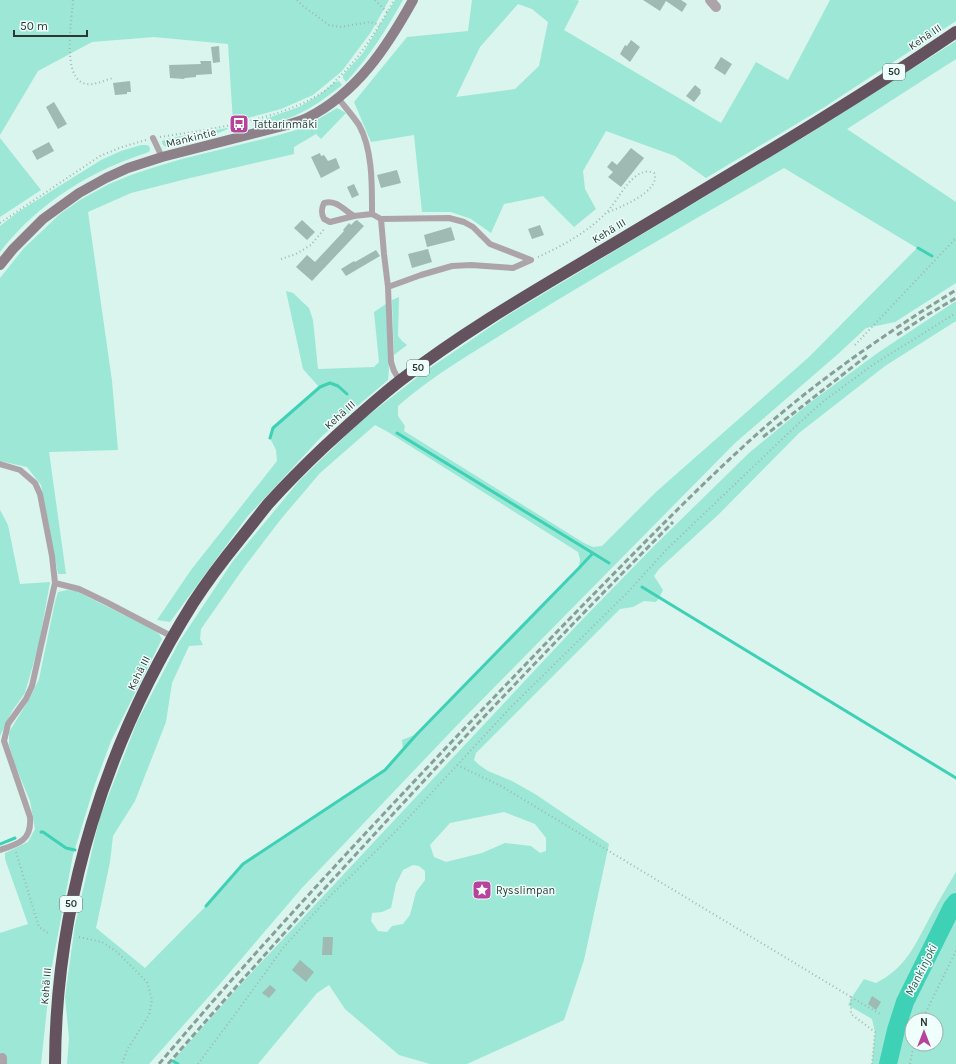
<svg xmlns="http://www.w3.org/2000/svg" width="956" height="1064" viewBox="0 0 956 1064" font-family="Karla,sans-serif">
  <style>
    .green { fill: #9ce7d5; fill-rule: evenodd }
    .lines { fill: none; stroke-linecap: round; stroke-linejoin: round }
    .stream { stroke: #3ed1b6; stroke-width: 3 }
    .river { stroke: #3ed1b6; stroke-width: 18 }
    .building { fill: #9fbab3 }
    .path { stroke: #a1b8b1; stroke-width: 2; stroke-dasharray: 1 3; stroke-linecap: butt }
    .lane { stroke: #ada4aa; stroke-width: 6 }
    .street { stroke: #ada4aa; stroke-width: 10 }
    .secondary { stroke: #8e8089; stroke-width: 10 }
    .highway { stroke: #64525e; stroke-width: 12 }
    .rail { stroke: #8a9e99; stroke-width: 3; stroke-dasharray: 6 3; stroke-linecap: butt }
    .labels { text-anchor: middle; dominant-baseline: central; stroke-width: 3; stroke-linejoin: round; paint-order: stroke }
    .shield { fill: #effffb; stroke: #677470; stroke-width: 1 }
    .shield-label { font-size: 10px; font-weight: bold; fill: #2d3835 }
    .street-label { font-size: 11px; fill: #2d3835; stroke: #effffb }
    .poi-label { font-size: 11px; fill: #2d3835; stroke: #effffb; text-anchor: start }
    .water-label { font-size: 12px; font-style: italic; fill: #265f53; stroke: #effffb }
  </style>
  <rect width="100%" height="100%" fill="#d9f5ed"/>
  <!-- green -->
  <path class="green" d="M0 0H389L371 32 342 71 313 95 281 109 233 122 228 44 154 37 92 42 38 71 0 135Z
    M395 0H403C386 30 370 56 346 82L343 78V75L363 53Z
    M472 0H577L579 1 564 30 721 123 756 62 788 80 830 0H956V21L823 108 706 178 675 156 606 131 583 171 585 189 596 209 574 227 543 196 504 204 491 233 471 219 451 212H422L414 135 371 142 354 102 407 37 468 31ZM518 4 532 9 548 22 539 66 515 89 456 97 480 47Z
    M956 41V59L847 129 956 202V283L895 322 866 328 838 354 735 443 462 720 301 889 219 985 149 1064H67L69 1038 65 997 75 925 99 820 137 722 179 642 233 561 299 481 361 421 424 372 508 315 814 131ZM784 168 917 248 809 357 656 492 602 546 593 547 584 543 404 431 405 426 398 416V406C435 373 481 348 523 321 609 268 697 218 784 168ZM375 425 388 432 578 552 580 559 579 568 417 734 402 740 403 750 385 770 339 801 243 864 206 906 145 968 96 928 110 862 113 836 135 801 166 722 172 683 189 646 203 645 200 639 201 629 245 566 281 519 320 473Z
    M339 81 342 85C323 100 302 116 278 121 270 123 261 123 253 124V123L299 107 319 95 335 82Z
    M337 108 346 113 321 139 316 134 294 147V154L190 178 131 193 88 212 112 381 118 450 49 452 66 574H58L41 485 27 467 0 461V278L24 248 60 214 80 200 109 184 131 175 155 167 182 159 275 136 293 131 310 124Z
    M227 128 228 129 204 139 173 146 167 147 164 146 162 143V141L166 139Z
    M0 138 41 190 0 217Z
    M141 145H146L149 146 150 149 149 152C90 171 39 202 0 252V226L18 212 101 160 121 151Z
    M286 291 293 293 309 308 313 320 318 369 374 367 379 362 374 312 386 304 389 369 388 380 322 436 247 517 170 622 157 620 191 570 277 461 276 450 270 438 273 428 319 387 303 369Z
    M399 297 398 336 402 341 407 345 394 355 392 300Z
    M956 301V321L885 366 799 433 719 514 659 569 654 576 663 590 659 598 656 602 644 601 633 607 620 609 476 753 474 760 478 764 488 771 512 781 535 794 609 844 584 960 564 1020 467 1064H430L399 1055 345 1009 329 985 317 993 258 1064H170L240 985 578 624 653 547 749 453 812 401 879 352ZM504 812 535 824 546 838V851L540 853 531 846 505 843 482 853 446 862 434 857 430 845 450 823ZM413 865 419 866 425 871V880L416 892 410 915 403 924 392 926 387 932 378 931 371 921 372 913 382 912 391 908 396 884 403 870Z
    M0 510 8 525 20 584 50 582 39 644 25 693 12 711 0 736Z
    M67 590 76 591 154 630 159 634 162 639 111 741 95 784 73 855 51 971 41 1064H0V933L28 924 5 859V853L28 842 35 829 30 801 15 765 9 745V732L30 698 39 679 55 602 58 592Z
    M956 872V1064H872L875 1032 872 1019 848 1005 854 994 864 979 876 983C906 968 915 945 930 917 938 902 947 887 956 872ZM912 1020H936V1044H912Z"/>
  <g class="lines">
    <!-- stream -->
    <path class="stream" d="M918 248 932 256
      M397 433 609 563
      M270 438 273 428 320 387 330 383 338 386 347 394
      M642 587 956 778
      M41 832H43L66 848 75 850
      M0 844 15 838
      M206 906 243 864 385 770 417 734 579 568 593 553
      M173 1061 178 1064"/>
    <!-- river -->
    <path class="river" d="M888 1064 896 1030 905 1002 952 907 956 902"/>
  </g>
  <!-- building -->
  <path class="building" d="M643 0H681L687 4 682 12 666 1 660 11Z
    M631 40 640 47 630 62 620 54 625 45 627 46Z
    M219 46 220 62 213 63 211 47Z
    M721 57 732 64 725 75 714 68Z
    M200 61H211L212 74 196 75V77L185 78 184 79 170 78 169 65 201 64Z
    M130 81 131 92H127V94L115 95 113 83Z
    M695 85 701 90 700 92 701 93 694 102 686 96Z
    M54 102 67 124 58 129 46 107Z
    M49 142 54 151 37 160 32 151Z
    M631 148 644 158 621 187 608 177 613 172 607 167 612 161 617 165Z
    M320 153 321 156 324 155 328 161 336 158 340 168 321 178 311 157Z
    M397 170 401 183 381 188 377 175Z
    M354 184 359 195 352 198 347 187Z
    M302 220 315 232 307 240 294 228Z
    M357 220 364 226 312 281 296 267 307 255 315 262 344 231 343 230 349 223 351 225 355 221Z
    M540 225 544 235 532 239 528 229Z
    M451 227 455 240 427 247 424 235Z
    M428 249 432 262 412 268 408 254Z
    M376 250 380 256 346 276 341 269 354 261 355 262Z
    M323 937H333L332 955H322Z
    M300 960 314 972 306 982 292 970Z
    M270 985 276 990 269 998 262 993Z
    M872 996 881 1002 876 1010 868 1004Z"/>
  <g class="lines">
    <!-- path -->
    <path class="path" d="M73 0C72 18 62 75 83 83 93 87 104 80 113 78
      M297 0 303 6 329 25 340 27 370 22 380 25
      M375 0 387 12
      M160 137C198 131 235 126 271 115 290 109 309 102 326 90 330 87 334 83 337 79 361 57 378 28 394 0
      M0 223 100 156 122 147 146 140
      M538 257C562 246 586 233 605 214 617 202 623 186 636 176 642 172 647 170 654 173 662 191 619 208 606 213
      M281 259 296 254 311 245 325 228
      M855 345 956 238
      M457 765 501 786 851 997V1014L875 1032 872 1064
      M16 852 39 927 48 933
      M79 937 102 942 117 952 147 982 152 1000 149 1015 127 1050 122 1064
      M851 997 882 1015
      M922 1020 956 951
      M198 1064 239 1009 283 948 309 919 333 893 354 873 399 828 510 708 628 592 666 550 798 424 825 400 874 364 956 313
      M910 1064 914 1044"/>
    <!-- lane -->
    <path class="lane" d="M338 98C345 107 353 116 359 125 373 150 372 187 372 214L354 216 330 222 324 219C321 213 321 209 324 203 336 199 344 210 354 216
      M153 138 162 157
      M372 214 381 219 384 254 388 287 391 362 394 371 400 381
      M381 219 449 218 464 222 473 227 490 244 531 260
      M388 287 421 275 452 266 471 265 513 268 531 260
      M0 464 20 470 35 483 40 494 52 556 55 583 32 686 26 699 8 724 4 741 30 817C32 840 19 844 0 850
      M55 583 79 589 106 602 173 637"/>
    <!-- street -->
    <path class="street" d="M710 0 716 7
      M2 1058V1064"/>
    <!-- secondary -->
    <path class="secondary" d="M0 265 13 249 43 219 79 193 106 178 128 168 162 157 287 125C293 123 301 121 307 118 357 93 387 47 413 0"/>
    <!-- highway -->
    <path class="highway" d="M55 1064C56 899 106 742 193 603 208 580 224 559 241 538 250 527 259 515 268 504 286 484 305 465 324 447 349 424 374 401 401 380 468 328 543 286 615 243 730 174 846 107 956 32"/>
    <!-- rail -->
    <path class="rail" d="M897 335 927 315 956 298
      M763 437 869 354
      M159 1064C188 1030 217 996 247 963 338 861 432 762 526 664 573 615 620 567 667 520 699 488 731 457 765 427 824 376 889 331 956 290
      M168 1064C331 878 499 697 673 522"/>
  </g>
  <!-- icons -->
  <defs>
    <symbol id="bus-square" viewBox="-11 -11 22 22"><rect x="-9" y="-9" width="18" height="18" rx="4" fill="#b7439d" stroke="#effffb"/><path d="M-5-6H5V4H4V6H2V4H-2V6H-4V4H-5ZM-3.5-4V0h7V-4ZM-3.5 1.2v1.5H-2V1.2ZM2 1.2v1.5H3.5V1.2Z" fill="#fff"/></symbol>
    <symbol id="sight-square" viewBox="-11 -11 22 22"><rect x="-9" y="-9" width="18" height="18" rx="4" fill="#b7439d" stroke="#effffb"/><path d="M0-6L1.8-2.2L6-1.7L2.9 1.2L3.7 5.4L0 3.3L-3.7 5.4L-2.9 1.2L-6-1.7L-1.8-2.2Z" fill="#fff"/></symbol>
  </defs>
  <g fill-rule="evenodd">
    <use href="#bus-square" x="228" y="113" width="22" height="22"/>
    <use href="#sight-square" x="471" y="879" width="22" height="22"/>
  </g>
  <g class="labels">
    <!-- shield labels -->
    <g class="shield">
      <rect x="883" y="64" width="22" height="16" rx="3"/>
      <rect x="407" y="360" width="22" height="16" rx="3"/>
      <rect x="60" y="896" width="22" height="16" rx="3"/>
    </g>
    <g class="shield-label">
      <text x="894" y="72">50</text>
      <text x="418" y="368">50</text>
      <text x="71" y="904">50</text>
    </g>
    <!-- street labels -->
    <g class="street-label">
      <text transform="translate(925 37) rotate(-34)">Kehä III</text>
      <text transform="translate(191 138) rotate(-14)">Mankintie</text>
      <text transform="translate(609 231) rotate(-31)">Kehä III</text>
      <text transform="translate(340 415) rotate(-42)">Kehä III</text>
      <text transform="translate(139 673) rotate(-63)">Kehä III</text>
      <text transform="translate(46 986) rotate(-85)">Kehä III</text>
    </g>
    <!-- poi labels -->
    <g class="poi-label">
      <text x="253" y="124">Tattarinmäki</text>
      <text x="496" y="890">Rysslimpan</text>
    </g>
    <!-- water labels -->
    <g class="water-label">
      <text transform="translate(921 970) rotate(-63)">Mankinjoki</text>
    </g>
  </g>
  <!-- north arrow -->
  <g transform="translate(924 1032)"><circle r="19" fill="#effffb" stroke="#a1afac"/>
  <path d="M0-3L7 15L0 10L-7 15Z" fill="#b7439d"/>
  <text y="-6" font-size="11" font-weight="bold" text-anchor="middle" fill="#2d3835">N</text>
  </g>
  <!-- scale -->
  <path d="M14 30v6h73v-6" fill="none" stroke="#2d3835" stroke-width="2"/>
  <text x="20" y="30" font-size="12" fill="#2d3835" stroke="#effffb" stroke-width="3" paint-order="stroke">50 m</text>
</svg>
